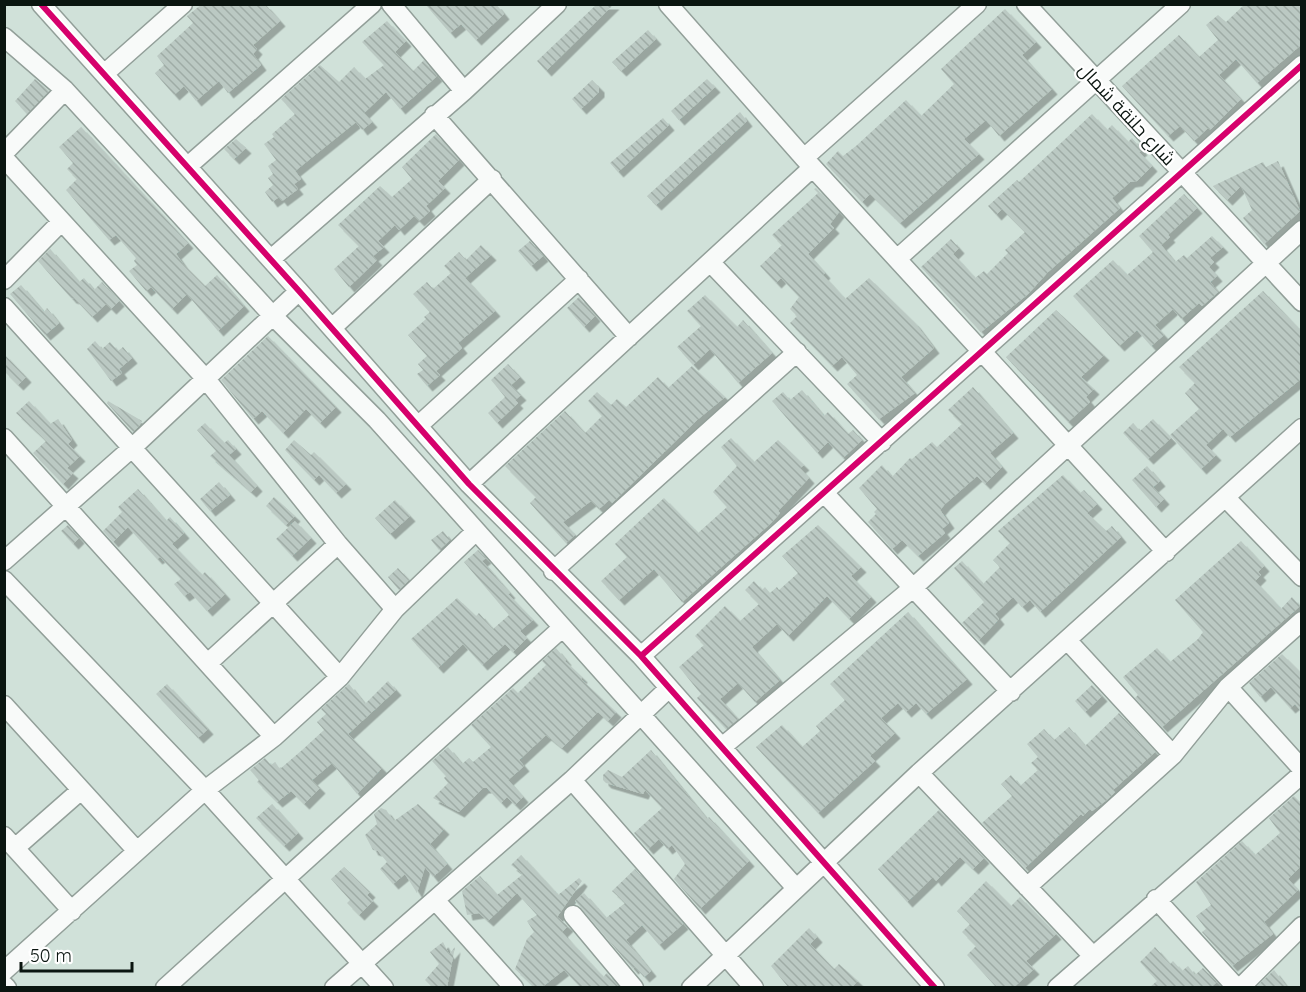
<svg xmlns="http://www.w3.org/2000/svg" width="1306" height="992" viewBox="0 0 1306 992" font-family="Quicksand,Cairo,sans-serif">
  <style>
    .building { fill: url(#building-back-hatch); filter: url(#shadow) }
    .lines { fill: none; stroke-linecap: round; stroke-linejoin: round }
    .minor-casing { stroke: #929f99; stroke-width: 21 }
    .minor { stroke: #f8faf9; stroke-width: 18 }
    .cycleway-casing { stroke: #fff; stroke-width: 10 }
    .cycleway { stroke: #d6006c; stroke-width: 6 }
    .labels { text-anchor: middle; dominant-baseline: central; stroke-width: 4.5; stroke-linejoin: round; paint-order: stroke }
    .street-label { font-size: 18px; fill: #0a1510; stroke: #fff }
  </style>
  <defs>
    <pattern id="building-back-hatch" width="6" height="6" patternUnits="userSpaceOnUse" patternTransform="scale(1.5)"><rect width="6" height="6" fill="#bbc9c3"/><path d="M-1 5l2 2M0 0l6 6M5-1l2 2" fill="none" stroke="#9faca6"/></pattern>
    <filter id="shadow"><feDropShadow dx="5.5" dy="5.5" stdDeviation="0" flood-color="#0004"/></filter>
  </defs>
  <rect width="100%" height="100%" fill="#d0e1d9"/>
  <!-- building -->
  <path class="building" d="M202 4H265L280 21 253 45 257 49 253 54 261 65 228 93 219 81 196 101 184 86 174 95 155 73 164 65 157 56 193 23 187 16Z
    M425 4H496L504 14 476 40 461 24 450 33Z
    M597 4H614L546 71 537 61Z
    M1245 4H1302V44L1257 83 1236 59 1219 75 1241 99 1210 130 1208 128 1194 141 1180 126 1168 136 1122 86 1179 35 1199 57 1218 40 1206 25 1218 15 1226 22Z
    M1005 9 1036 42 1022 55 1052 89 999 136 986 120 964 139 979 154 900 223 870 194 862 202 826 164 838 151 843 156 856 146 906 100 921 116 954 84 941 69Z
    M387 21 406 41 395 52 413 71 424 60 437 76 400 109 386 92 364 113 372 122 362 130 356 122 295 171 301 179 294 184 298 189 282 201 279 197 272 202 265 192 273 185 268 178 273 174 268 166 276 160 264 144 274 137 272 134 295 114 281 99 320 65 339 82 354 67 365 79 384 65 362 42Z
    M648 30 656 39 621 71 612 62Z
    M35 79 49 91 27 114 15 101Z
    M707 79 715 87 679 120 671 111Z
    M592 80 599 87V92L581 109 572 99Z
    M740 112 747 121 656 205 647 196Z
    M1092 114 1107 130 1112 125 1128 142 1132 138 1142 150 1139 152 1152 166 1137 181 1130 182 1112 198 1120 208 1048 272 1028 294 981 332 921 267 951 239 959 248 953 254 975 278 984 271 987 274 1008 253 1005 250 1025 232 1002 209 996 215 988 206 1017 180 1019 182Z
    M663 118 669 125 618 172 610 163Z
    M81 127 188 243 176 254 183 264 205 286 217 275 244 306 218 331 187 294 172 309 151 287 146 291 129 271 137 265 134 261 136 258 116 235 109 240 66 190 77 179 67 169 73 163 59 147Z
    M436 134 459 160 438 181 445 188 426 206 430 211 419 221 414 216 399 230 395 225 378 241 384 247 373 256 377 260 349 287 334 269 359 246 338 225 380 186 392 197 412 179 402 167Z
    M236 139 246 148 234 159 224 149Z
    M1278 161 1300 211 1264 244 1243 218 1252 210 1241 186 1227 200 1213 186 1263 162 1266 167Z
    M816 188 839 212 830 224 834 228 808 254 825 273 823 275 845 299 869 278 915 323 934 348 901 377 915 393 879 419 847 384 857 375 842 357 832 366 790 323 797 316 790 309 799 297 781 278 776 283 760 266 782 245 772 235 818 193 814 189Z
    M1184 194 1197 208 1168 235 1170 237 1161 245 1175 262 1184 255 1187 258 1212 236 1223 247 1210 258 1214 262 1209 267 1217 276 1210 282 1218 292 1202 306 1199 303 1181 319 1173 309 1155 325 1164 335 1151 346 1137 330 1119 346 1073 296 1113 260 1127 275 1153 252 1139 236Z
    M530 241 543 256 531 266 518 251Z
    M481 245 491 255 465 278 495 311 458 343 462 348 436 371 440 375 427 386 417 374 423 370 418 364 427 356 408 335 426 319 424 317 430 312 413 294 427 282 433 289 451 273 444 266 459 252 466 260Z
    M50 249 79 282 84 278 94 290 102 282 119 301 111 309 106 304 92 317 75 299 71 298 38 261Z
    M21 285 44 312 47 308 59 323 45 335 10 294Z
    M1263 291 1302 332V378L1230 437 1223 429 1206 445 1216 455 1201 469 1170 435 1199 409 1185 393 1195 383 1179 367Z
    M705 295 737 327 743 320 772 353 738 383 710 349 693 365 677 347 701 326 687 311Z
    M579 297 595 316 584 327 567 308Z
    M1056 310 1104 355 1081 377 1094 389 1086 397 1090 402 1068 422 1006 357Z
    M268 336 336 407 320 423 306 409 283 433 262 411 253 419 221 380Z
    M95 341 102 349 110 342 118 351 123 347 132 358 119 369 122 373 111 381 87 349Z
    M4 354 26 377 18 385 4 371Z
    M508 364 520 377 511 385 521 395 515 400 518 403 497 423 488 413 505 397 491 380Z
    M692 366 725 397 697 420 612 503 609 500 599 509 591 501 563 522 575 535 566 543 530 503 536 497 505 466 565 411 585 433 602 416 588 401 597 392 611 405 617 399 626 407 658 377 668 388Z
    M973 387 1013 433 990 453 1002 467 985 484 977 476 945 504 940 510 949 523 942 529 945 533 918 556 902 540 892 549 868 522 876 514 874 512 877 509 859 488 882 465 892 477 910 458 912 459 932 442 937 447 962 424 948 410Z
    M802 390 824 416 828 412 848 434 853 430 862 440 843 458 828 442 817 453 772 401 783 392 790 400Z
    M29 401 50 424 58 419 72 440 68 444 80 456 67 468 73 473 63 484 33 453 46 441 16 413Z
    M108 401 142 421 139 426 133 432 107 403Z
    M1153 419 1171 438 1148 459 1123 433 1133 423 1140 431Z
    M205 423 224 443 228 440 236 449 229 455 257 486 251 492 210 456 216 451 197 430Z
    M731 438 754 462 778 440 804 465 800 468 809 478 778 511 780 513 771 523 682 602 654 569 619 600 601 581 627 557 615 544 664 498 698 533 727 507 713 492 737 466 721 447Z
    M294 440 311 455 314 452 346 484 336 493 319 475 314 480 285 450Z
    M1147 466 1160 481 1153 487 1164 499 1156 507 1132 480Z
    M1063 475 1080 493 1084 490 1097 504 1087 513 1106 531 1112 526 1121 537 1040 612 1030 600 1022 607 1013 597 995 614 999 619 979 640 962 623 984 602 954 568 962 561 983 584 1000 567 993 560 1010 543 998 531Z
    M219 482 230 495 210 511 200 499Z
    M138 489 166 521 170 517 184 533 172 544 202 575 205 572 225 594 207 611 190 592 184 596 174 584 181 579 160 557 157 559 128 527 113 542 103 531 122 512 118 507Z
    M274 497 295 516 286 525 266 506Z
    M395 500 410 516 390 534 375 518Z
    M295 521 311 538 292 556 276 539Z
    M68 525 79 538 73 544 61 531Z
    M818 525 861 567 851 576 871 597 849 619 827 596 788 636 777 624 752 647 780 680 755 702 738 683 720 699 738 719 726 729 697 698 701 694 679 667 704 645 695 636 725 606 740 621 759 604 745 590 754 581 762 590 765 587 770 593 777 587 779 590 798 573 782 556Z
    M443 531 450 540 439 550 431 540Z
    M1241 541 1264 566 1258 572 1261 575 1255 581 1281 609 1292 597 1300 606 1162 727 1135 698 1138 695 1123 677 1157 648 1170 662 1198 639 1203 632 1175 600Z
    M478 550 486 558 482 561 510 593 508 594 533 620 520 631 527 638 513 652 505 644 482 665 463 644 438 668 411 639 457 598 476 616 479 613 493 629 509 615 464 562Z
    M398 568 409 580 399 590 388 577Z
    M908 612 967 679 926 714 916 703 906 712 898 703 881 718 895 733 870 756 875 761 818 813 756 747 782 725 802 747 820 731 816 726 845 700 830 684Z
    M556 648 566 660 565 661 582 677 581 679 616 712 608 721 598 712 562 748 546 735 519 760 524 766 508 780 523 797 515 805 507 797 501 803 487 788H483L459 812 433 798 448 783 444 778 446 776 432 761 448 747 462 764 469 758 473 762 491 747 471 725 513 688 518 693 546 665 542 661Z
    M1282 654 1302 674V712L1295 704 1290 708 1271 687 1260 697 1249 683Z
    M388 681 396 690 348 734 382 768 357 794 332 763 312 780 320 788 304 804 291 791 277 802 257 782 259 780 250 770 265 758 271 765 275 762 280 769 301 751 324 730 317 722 326 714 321 709 349 684 365 704Z
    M167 684 208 729 198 738 156 694Z
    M1092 685 1102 696 1085 712 1075 701Z
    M1119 713 1155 752 1113 790 1115 792 1108 799 1092 811 1090 809 1083 816 1081 814 1025 868 982 823 1012 796 1001 784 1011 775 1020 786 1038 770 1031 763 1038 757 1027 744 1044 729 1054 740 1069 727 1085 746Z
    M651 750 707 819 709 817 749 861 700 909 674 879 685 864 672 845 667 849 659 839 648 849 634 833 662 808 645 790 643 794 606 783 603 780V775L608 770 622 777Z
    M1294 796 1302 804V865L1288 879 1298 890 1264 922 1273 934 1232 966 1202 932 1206 929 1196 916 1211 905 1196 882 1242 841 1255 855 1280 833 1269 818Z
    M272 804 298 833 284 846 256 818Z
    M418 804 444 829 430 844 447 864 433 877 425 867 417 893 405 874 393 884 380 869 387 862 378 851 373 850 365 835 377 824 374 814 381 808 386 810 394 821Z
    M939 810 984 858 973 869 960 857 936 881 933 877 907 902 878 869Z
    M521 855 558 895 579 878 582 881 557 917 568 926 562 932 568 939 603 977 607 973 619 987H580L564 970 542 987H534L515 969 527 939 534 932 527 921 537 915 517 893 488 921 479 913 467 915 462 891 480 876 497 895 523 874 511 865Z
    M344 867 370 892 367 895 373 901 359 915 347 903 350 900 331 879Z
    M635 869 683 924 659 945 642 925 626 940 651 971 644 977 635 967 633 969 575 901 584 893 606 918 625 903 612 891Z
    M986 881 1011 906 1020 897 1056 934 1026 961 1034 969 1014 987H996L967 955 976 946 962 932 970 924 957 911Z
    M809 928 817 937 810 944 834 969 839 964 858 981 852 987H788L771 966Z
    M443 942 449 954 455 947 447 987H432L425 980 439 964 430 952Z
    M1155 947 1170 964 1173 961 1182 971 1188 966 1195 975 1203 968 1217 982 1211 987H1150L1157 981 1140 962Z
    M1274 970 1287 987H1256Z"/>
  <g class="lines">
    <defs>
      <path id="minor" d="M41 4 299 291 469 484 641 656 935 988
        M391 4 464 91
        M668 4 804 158 1166 552
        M1026 4 1302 302
        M4 37 65 90 273 316 377 420 796 888
        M104 74 183 4
        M434 115 629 337
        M4 153 65 90
        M4 158 205 378 338 544 395 609
        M804 158 977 4
        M188 166 372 4
        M898 258 1181 4
        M271 259 464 91 557 4
        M711 263 882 442
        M4 280 61 222
        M4 307 340 677
        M332 328 492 179
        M419 425 579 279
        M4 438 274 737
        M469 484 812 168
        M825 494 1011 692
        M1226 498 1302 577
        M4 561 133 447 299 291
        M553 571 797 352
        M4 580 205 790 384 988
        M1067 640 1173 755
        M641 656 1302 65
        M208 663 338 544
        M1228 687 1302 769
        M4 705 137 851
        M722 747 914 587 1302 230
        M919 773 1092 955
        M572 780 754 988
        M4 836 72 911
        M15 848 81 790
        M1027 887 1173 755 1228 687 1302 621
        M1156 899 1237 988
        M435 900 514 988
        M573 915 634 988
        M4 971 205 790 274 737 340 677 395 609 476 531
        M4 985 7 988
        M165 988 562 628
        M334 988 572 780 668 689
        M691 988 919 773 1302 428
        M1057 988 1302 774
        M1240 988 1302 926"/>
    </defs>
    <!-- minor casing -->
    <use href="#minor" class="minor-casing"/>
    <!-- minor -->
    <use href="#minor" class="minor"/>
    <defs>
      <path id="cycleway" d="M41 4 299 291 469 484 641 656 935 988
        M641 656 1302 65"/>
    </defs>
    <!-- cycleway casing -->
    <use href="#cycleway" class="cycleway-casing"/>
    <!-- cycleway -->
    <use href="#cycleway" class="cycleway"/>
  </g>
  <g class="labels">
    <!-- street labels -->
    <g class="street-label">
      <text transform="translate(1127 114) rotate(47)">شارع حلنقة شمال</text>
    </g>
  </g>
  <!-- border -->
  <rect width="1306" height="992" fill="none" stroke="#0a1510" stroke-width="12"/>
  <!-- scale -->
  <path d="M21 962v9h111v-9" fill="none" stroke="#0a1510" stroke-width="3"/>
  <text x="30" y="962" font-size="18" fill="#0a1510" stroke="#ffffff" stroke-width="4.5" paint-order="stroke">50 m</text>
</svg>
